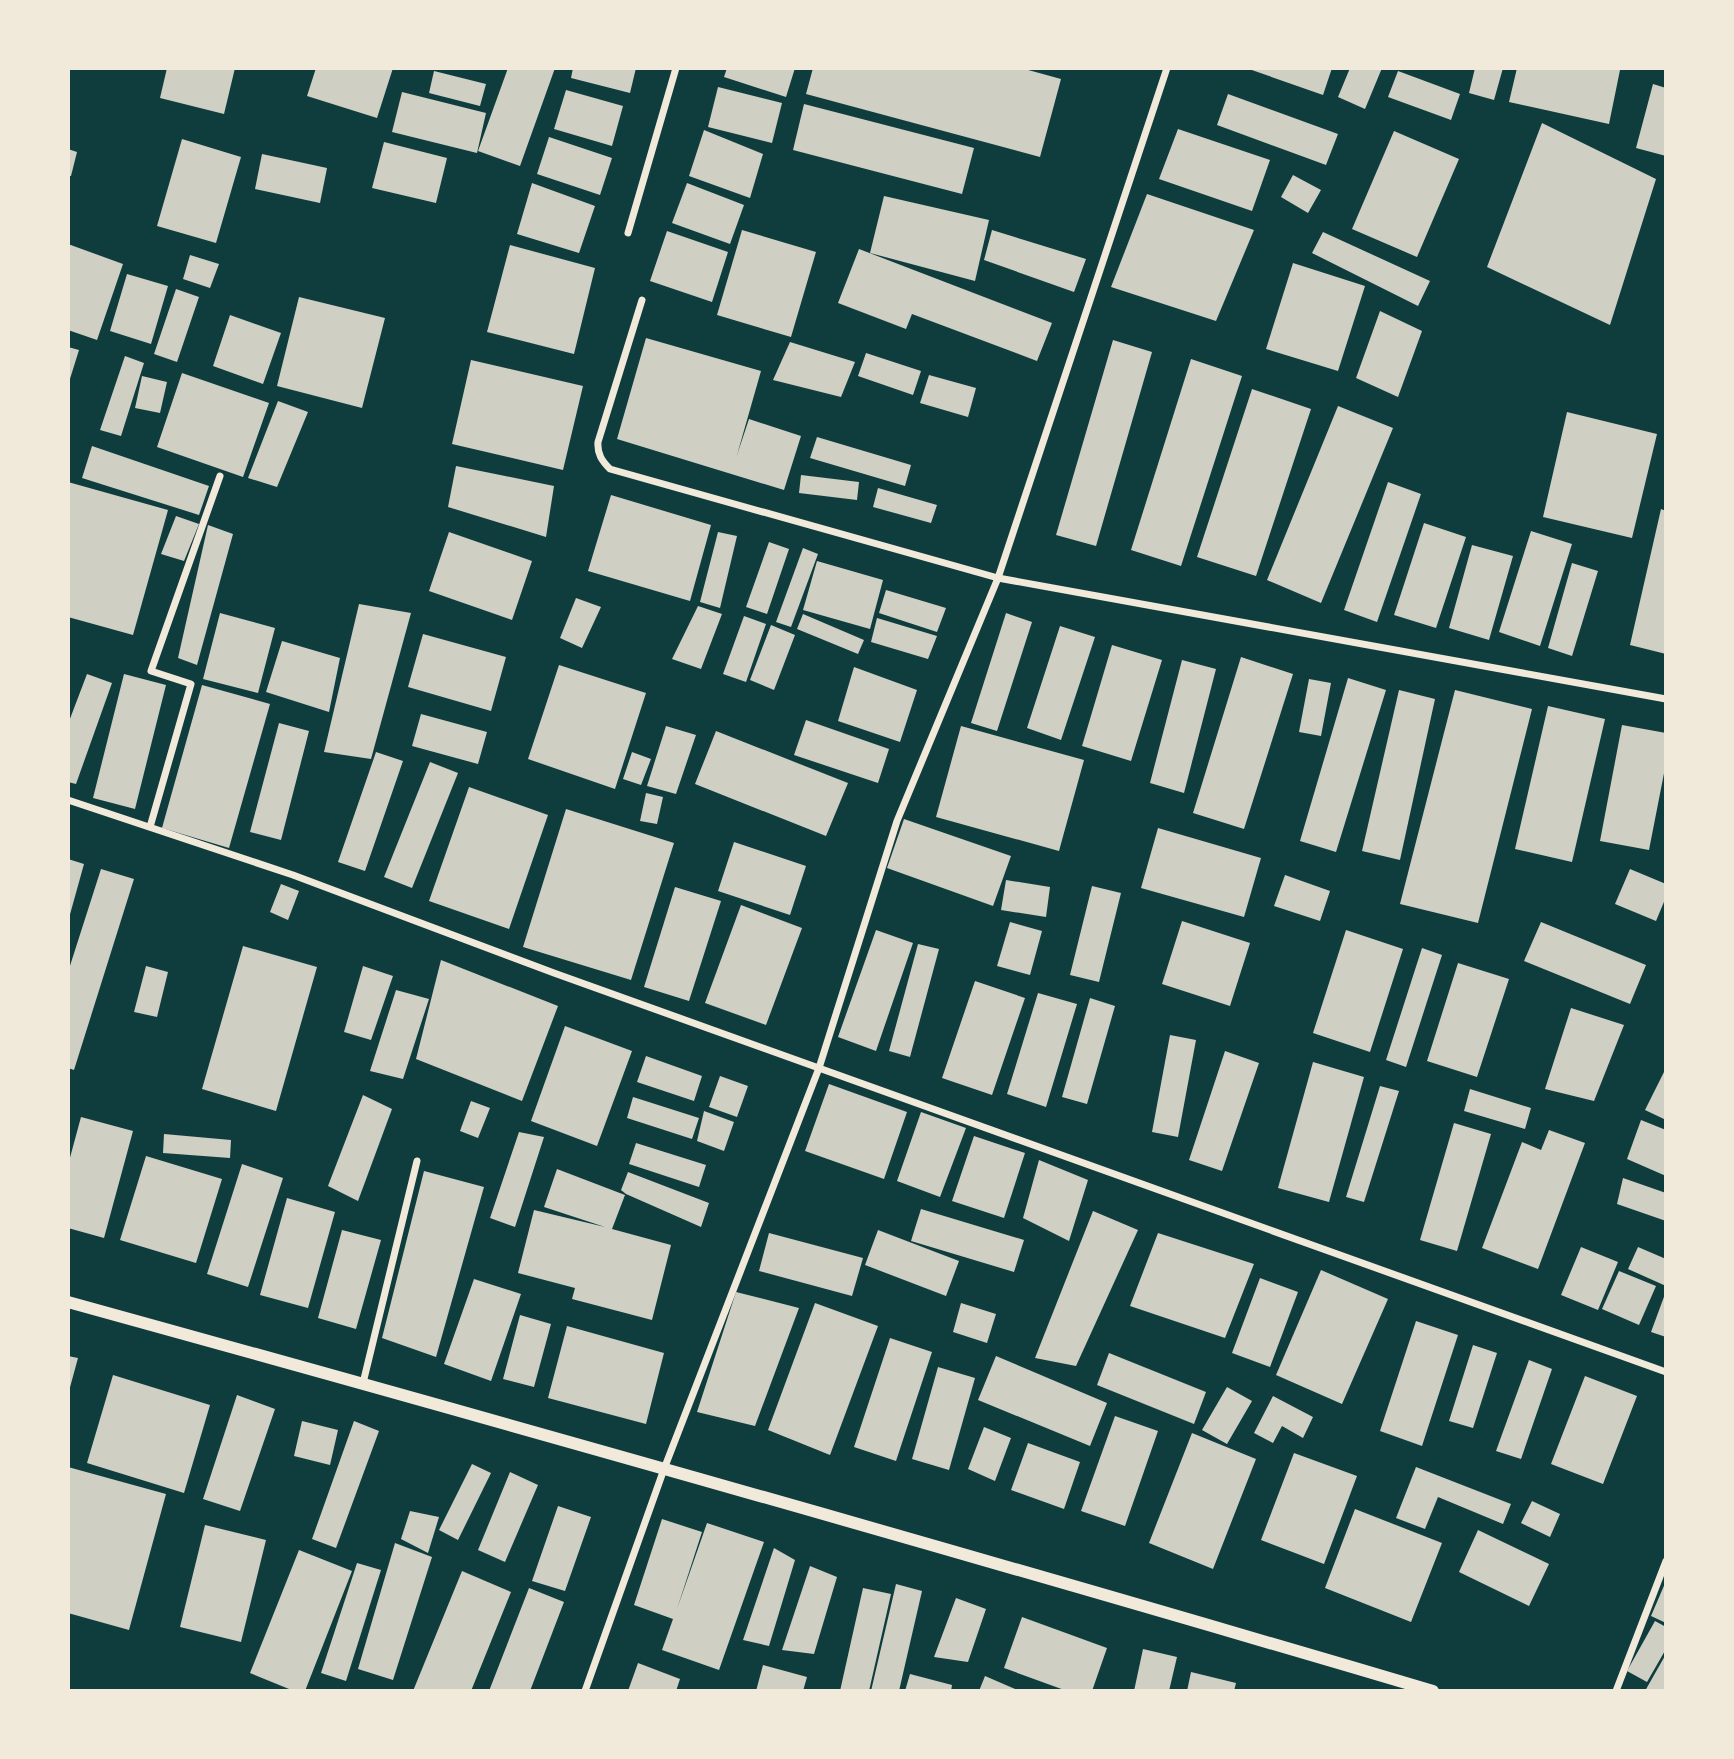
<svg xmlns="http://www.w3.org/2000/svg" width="1734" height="1759" viewBox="0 0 1734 1759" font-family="'Archivo Narrow',sans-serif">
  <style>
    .building { fill: #cfcfc3 }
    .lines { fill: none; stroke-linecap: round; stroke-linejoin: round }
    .minor { stroke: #f1e9da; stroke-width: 7 }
    .tertiary { stroke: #f1e9da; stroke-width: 12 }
  </style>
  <rect width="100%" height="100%" fill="#0f3d3e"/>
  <!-- building -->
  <path class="building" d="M167 68H235L224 114 160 98Z
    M316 68H393L377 118 307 96Z
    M508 68H555L520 166 478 151Z
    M573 68H636L630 93 571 78Z
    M727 68H795L786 97 724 77Z
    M813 68H1021L1061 79 1040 157 806 94Z
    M1246 68H1332L1323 95Z
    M1350 68H1382L1365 109 1338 97Z
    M1475 68H1503L1494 100 1469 93Z
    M1517 68H1612L1620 70 1609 124 1509 102Z
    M434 71 486 84 480 106 429 93Z
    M1398 71 1460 94 1451 120 1388 97Z
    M1653 84 1666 88V156L1636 148Z
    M718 87 782 103 772 143 708 127Z
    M566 90 623 106 612 146 554 129Z
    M402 92 486 113 477 153 392 132Z
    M1228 94 1338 134 1326 165 1217 125Z
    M804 104 974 148 962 194 793 150Z
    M1542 123 1656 179 1610 325 1487 267Z
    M1178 129 1270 160 1252 211 1159 179Z
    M704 130 763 154 750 198 689 176Z
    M1394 131 1459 159 1417 257 1352 229Z
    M549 137 612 158 600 195 537 174Z
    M182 139 241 157 216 243 157 226Z
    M384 142 447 158 436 203 372 188Z
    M68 149 77 152 71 176H68Z
    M262 154 327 168 320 203 255 189Z
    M1293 175 1321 190 1308 213 1281 197Z
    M532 183 595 206 579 253 517 234Z
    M687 183 744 205 730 244 672 223Z
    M1147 194 1254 230 1216 321 1111 287Z
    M884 196 989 220 975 281 870 253Z
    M742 230 816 252 791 337 717 315Z
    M992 230 1086 259 1074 292 984 260Z
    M667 231 728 252 712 302 650 281Z
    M1323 232 1430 281 1418 306 1312 253Z
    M68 244 123 264 97 340 68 330Z
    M510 245 595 268 574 354 487 332Z
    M859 249 1052 323 1037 361 912 314 906 329 838 303Z
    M190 255 219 264 210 288 183 279Z
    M1293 263 1365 286 1338 371 1266 349Z
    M127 274 168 286 151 344 110 331Z
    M176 289 199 297 177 362 154 354Z
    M299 297 385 318 362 408 277 386Z
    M1380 311 1422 331 1398 397 1356 378Z
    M230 315 281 333 263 384 213 366Z
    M646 338 761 371 737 455 749 419 801 436 784 490 617 439Z
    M1113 340 1152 352 1096 546 1056 535Z
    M790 342 855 362 841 397 773 380Z
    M68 347 79 350 69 382H68Z
    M866 353 921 371 913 395 858 376Z
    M125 356 144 363 121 436 100 430Z
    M1191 359 1242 376 1181 566 1131 550Z
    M471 360 583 386 563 470 452 444Z
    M182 373 269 403 243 477 157 447Z
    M929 375 976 388 968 417 920 403Z
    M142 376 167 382 160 413 135 408Z
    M1252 389 1311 409 1256 576 1197 557Z
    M278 401 308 412 277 487 248 478Z
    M1338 406 1393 428 1321 603 1267 580Z
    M1567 412 1657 434 1632 538 1543 517Z
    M817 437 911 465 905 486 810 458Z
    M92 446 209 486 199 515 82 478Z
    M456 466 554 486 546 537 448 507Z
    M801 475 859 482 857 500 799 493Z
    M68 482 168 510 133 635 68 617Z
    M1388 482 1421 494 1377 622 1344 610Z
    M878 488 937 505 931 523 873 507Z
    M611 495 711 525 690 601 588 571Z
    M1661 509 1666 511V654L1630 645Z
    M176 516 199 524 184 561 161 554Z
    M1424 523 1466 537 1436 628 1394 615Z
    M208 525 233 534 197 665 178 658Z
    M1531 531 1572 544 1540 646 1499 632Z
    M449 532 532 561 512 620 429 591Z
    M718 532 737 536 720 608 700 602Z
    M769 542 789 549 767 614 746 607Z
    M1472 545 1513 556 1489 640 1449 628Z
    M803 548 818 554 791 627 776 622Z
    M817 561 883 580 870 629 803 610Z
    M1572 563 1598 571 1572 656 1548 648Z
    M886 590 946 608 937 632 879 613Z
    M576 598 601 607 582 648 560 638Z
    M359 604 411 613 371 759 324 752Z
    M698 606 722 614 701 669 672 659Z
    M220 613 275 628 258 693 203 679Z
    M1006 613 1032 622 997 731 971 723Z
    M803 614 864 640 858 654 797 629Z
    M744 616 766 624 746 682 723 674Z
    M877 618 937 636 928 659 871 642Z
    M771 625 795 635 774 690 750 680Z
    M1060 626 1095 637 1061 740 1027 728Z
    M423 634 506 657 491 711 408 687Z
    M282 641 340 658 329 712 266 692Z
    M1112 645 1162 660 1131 761 1082 746Z
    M1241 657 1293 674 1244 829 1193 813Z
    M1182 660 1216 669 1184 793 1150 783Z
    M559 665 646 693 615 789 528 759Z
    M854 667 917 690 900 742 838 721Z
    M87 674 112 683 76 784 68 782V724Z
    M124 674 166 685 135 809 93 798Z
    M1348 678 1386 690 1336 852 1300 841Z
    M1309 679 1331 683 1321 736 1299 732Z
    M202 685 270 704 229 848 162 828Z
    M1399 690 1435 699 1400 860 1362 851Z
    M1455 690 1532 709 1478 923 1400 904Z
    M1548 706 1605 719 1572 862 1515 849Z
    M421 714 487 732 478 764 412 746Z
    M806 720 889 749 878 783 794 755Z
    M279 723 309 731 281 840 250 832Z
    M1622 725 1666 733V763L1649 850 1600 841Z
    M666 726 696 735 676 794 647 786Z
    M961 726 1084 760 1059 851 936 817Z
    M716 731 848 783 826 836 695 784Z
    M376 752 403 761 365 871 338 862Z
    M632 752 651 759 641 785 623 779Z
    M430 762 458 773 412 888 384 877Z
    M469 787 548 815 509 929 429 901Z
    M646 793 663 797 657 824 640 821Z
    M566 809 674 843 631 980 523 947Z
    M904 819 1011 856 993 906 887 868Z
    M1158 828 1261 858 1244 917 1141 888Z
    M734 842 806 866 790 915 718 891Z
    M68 859 84 864 69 918H68Z
    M101 869 134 879 74 1070 68 1068V972Z
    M1630 869 1666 884V897L1656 921 1615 904Z
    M1285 875 1330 891 1320 921 1274 906Z
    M1006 880 1050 887 1046 917 1001 910Z
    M281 884 299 891 288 920 270 912Z
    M1092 886 1121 893 1099 982 1070 975Z
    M675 887 721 901 689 1001 644 987Z
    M741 905 802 928 766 1025 705 1003Z
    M1182 921 1250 943 1230 1006 1162 984Z
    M1010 922 1042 931 1030 975 997 966Z
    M1541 922 1646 965 1630 1004 1524 961Z
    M876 930 913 943 876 1051 838 1037Z
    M1346 930 1403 949 1370 1052 1313 1033Z
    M918 944 939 949 910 1057 889 1051Z
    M243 946 317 967 276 1111 202 1089Z
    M1422 948 1442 955 1406 1067 1386 1060Z
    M441 960 558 1006 522 1101 416 1059Z
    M1458 963 1509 979 1477 1077 1427 1061Z
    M146 966 168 972 157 1017 134 1012Z
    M363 966 393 976 371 1040 344 1032Z
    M975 981 1025 998 992 1095 942 1078Z
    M396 990 429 999 403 1079 370 1071Z
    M1038 993 1077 1004 1046 1107 1007 1094Z
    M1090 998 1115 1006 1087 1104 1062 1097Z
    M1571 1008 1624 1025 1594 1101 1545 1089Z
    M565 1026 632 1051 597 1146 531 1121Z
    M1170 1035 1196 1040 1178 1137 1152 1132Z
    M1225 1051 1259 1063 1222 1171 1189 1160Z
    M646 1056 702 1076 694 1101 637 1082Z
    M1313 1062 1364 1077 1329 1202 1278 1188Z
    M1666 1068V1120L1645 1110Z
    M720 1076 748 1086 737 1117 709 1107Z
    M829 1084 907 1112 884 1179 805 1151Z
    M1380 1086 1399 1091 1364 1202 1346 1197Z
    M1470 1089 1531 1108 1525 1129 1464 1111Z
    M363 1095 392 1109 358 1201 328 1186Z
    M633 1097 699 1118 692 1139 627 1118Z
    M471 1101 490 1108 478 1138 460 1131Z
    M704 1111 734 1122 724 1151 697 1141Z
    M921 1112 966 1128 940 1197 897 1181Z
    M81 1117 133 1131 104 1238 68 1228V1165Z
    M1641 1120 1666 1130V1176L1627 1159Z
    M1454 1123 1491 1134 1457 1251 1420 1240Z
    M1549 1130 1585 1143 1538 1269 1482 1248 1522 1142 1541 1150Z
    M519 1132 544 1137 515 1227 490 1218Z
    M164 1134 231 1140 230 1158 163 1153Z
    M974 1136 1025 1153 1004 1218 952 1201Z
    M636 1143 706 1165 699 1187 629 1164Z
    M146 1156 222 1179 196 1263 120 1240Z
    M1039 1160 1088 1180 1069 1241 1023 1218Z
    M242 1164 283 1178 248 1287 207 1274Z
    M557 1169 625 1195 612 1229 671 1245 652 1320 572 1299 575 1288 518 1273 534 1210 605 1227 544 1207Z
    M424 1171 484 1187 436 1357 382 1338Z
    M628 1172 709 1203 701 1227 626 1194 621 1190Z
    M1623 1178 1666 1193V1221L1617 1204Z
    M287 1198 335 1212 308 1308 260 1295Z
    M921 1209 1024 1240 1014 1272 911 1241Z
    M1093 1211 1138 1230 1076 1366 1035 1358Z
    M342 1230 381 1240 356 1329 318 1318Z
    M878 1230 959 1261 946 1296 865 1265Z
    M769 1233 863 1258 852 1296 759 1271Z
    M1158 1233 1254 1264 1225 1338 1130 1306Z
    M1581 1247 1618 1262 1598 1310 1561 1295Z
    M1638 1247 1666 1259V1286L1628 1269Z
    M1321 1270 1388 1299 1342 1404 1276 1375Z
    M1619 1271 1656 1286 1639 1325 1602 1309Z
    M1260 1278 1298 1292 1270 1367 1232 1353Z
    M474 1279 521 1294 491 1381 444 1364Z
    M736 1292 799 1308 755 1426 697 1412Z
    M1665 1294H1666V1337L1651 1332Z
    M815 1303 878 1326 830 1455 768 1430Z
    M961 1303 996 1314 987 1343 953 1332Z
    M520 1315 551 1324 534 1387 503 1379Z
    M1416 1321 1458 1335 1422 1446 1380 1431Z
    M567 1326 664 1353 646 1424 548 1398Z
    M890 1338 932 1352 896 1461 854 1447Z
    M1473 1345 1497 1353 1473 1428 1449 1421Z
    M1109 1353 1206 1392 1194 1424 1097 1385Z
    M68 1356 78 1358 69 1391H68Z
    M996 1356 1107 1403 1090 1446 978 1400Z
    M1529 1360 1552 1369 1521 1459 1496 1451Z
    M938 1367 975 1378 949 1470 912 1459Z
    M113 1375 210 1405 184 1493 87 1463Z
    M1585 1376 1637 1396 1603 1484 1551 1464Z
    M1227 1387 1252 1401 1227 1444 1202 1430Z
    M237 1395 275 1409 240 1511 203 1499Z
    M1273 1396 1313 1417 1303 1438 1282 1426 1273 1443 1254 1433Z
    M1115 1416 1158 1431 1125 1526 1081 1511Z
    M302 1421 338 1430 330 1465 294 1456Z
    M354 1421 379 1431 336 1548 312 1539Z
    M984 1427 1011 1438 995 1481 968 1469Z
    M1192 1433 1256 1459 1213 1569 1149 1543Z
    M1028 1443 1080 1462 1064 1509 1011 1490Z
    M1294 1453 1357 1476 1324 1564 1261 1540Z
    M472 1464 491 1473 458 1540 439 1530Z
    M68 1467 166 1494 129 1630 68 1613Z
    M1416 1467 1511 1504 1503 1524 1438 1497 1425 1529 1396 1518Z
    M510 1472 538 1485 505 1562 478 1550Z
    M1532 1501 1560 1514 1550 1537 1521 1523Z
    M558 1506 591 1517 565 1591 532 1581Z
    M1355 1509 1442 1543 1411 1622 1325 1588Z
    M410 1511 439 1517 428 1553 401 1539Z
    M662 1519 702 1532 677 1609 707 1523 764 1542 719 1670 662 1650 673 1619 634 1605Z
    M205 1525 266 1540 241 1642 180 1627Z
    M1478 1530 1549 1564 1529 1606 1459 1572Z
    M395 1543 432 1557 393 1680 358 1669Z
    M774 1548 795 1560 769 1646 743 1640Z
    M299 1550 352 1571 305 1691H294L250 1673Z
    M357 1563 381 1570 346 1681 321 1673Z
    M810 1566 837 1577 814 1654 782 1650Z
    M462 1571 511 1592 471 1691H413Z
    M1666 1581V1623L1651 1616Z
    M896 1584 922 1591 899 1691H871Z
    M529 1588 564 1602 530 1691H489Z
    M863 1588 891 1594 869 1691H840Z
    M956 1598 986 1609 968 1662 934 1657Z
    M1022 1617 1107 1648 1092 1691H1067L1004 1668Z
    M1655 1621 1666 1627V1649L1647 1682 1627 1671Z
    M1143 1649 1177 1657 1169 1691H1134Z
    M1666 1654V1691H1645Z
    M638 1663 680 1679 676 1691H628Z
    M763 1665 807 1677 803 1691H756Z
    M1191 1672 1236 1683 1234 1691H1187Z
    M910 1674 952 1685 951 1691H905Z
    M985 1676 1020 1691H979Z"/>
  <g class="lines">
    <!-- minor -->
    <path class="minor" d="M628 233 676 68
      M642 300 598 442C597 454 602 461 610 469L998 578 1666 699
      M68 800 293 875 554 973 1666 1372
      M150 827 191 684 151 671 220 476
      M363 1383 417 1161
      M585 1691 664 1469 819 1068 897 821 998 578 1167 68
      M1616 1691 1666 1561"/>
    <!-- tertiary -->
    <path class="tertiary" d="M68 1302C524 1428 979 1557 1433 1691"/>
  </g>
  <!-- border -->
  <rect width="1734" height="1759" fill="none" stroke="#f1e9da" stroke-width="140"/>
</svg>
